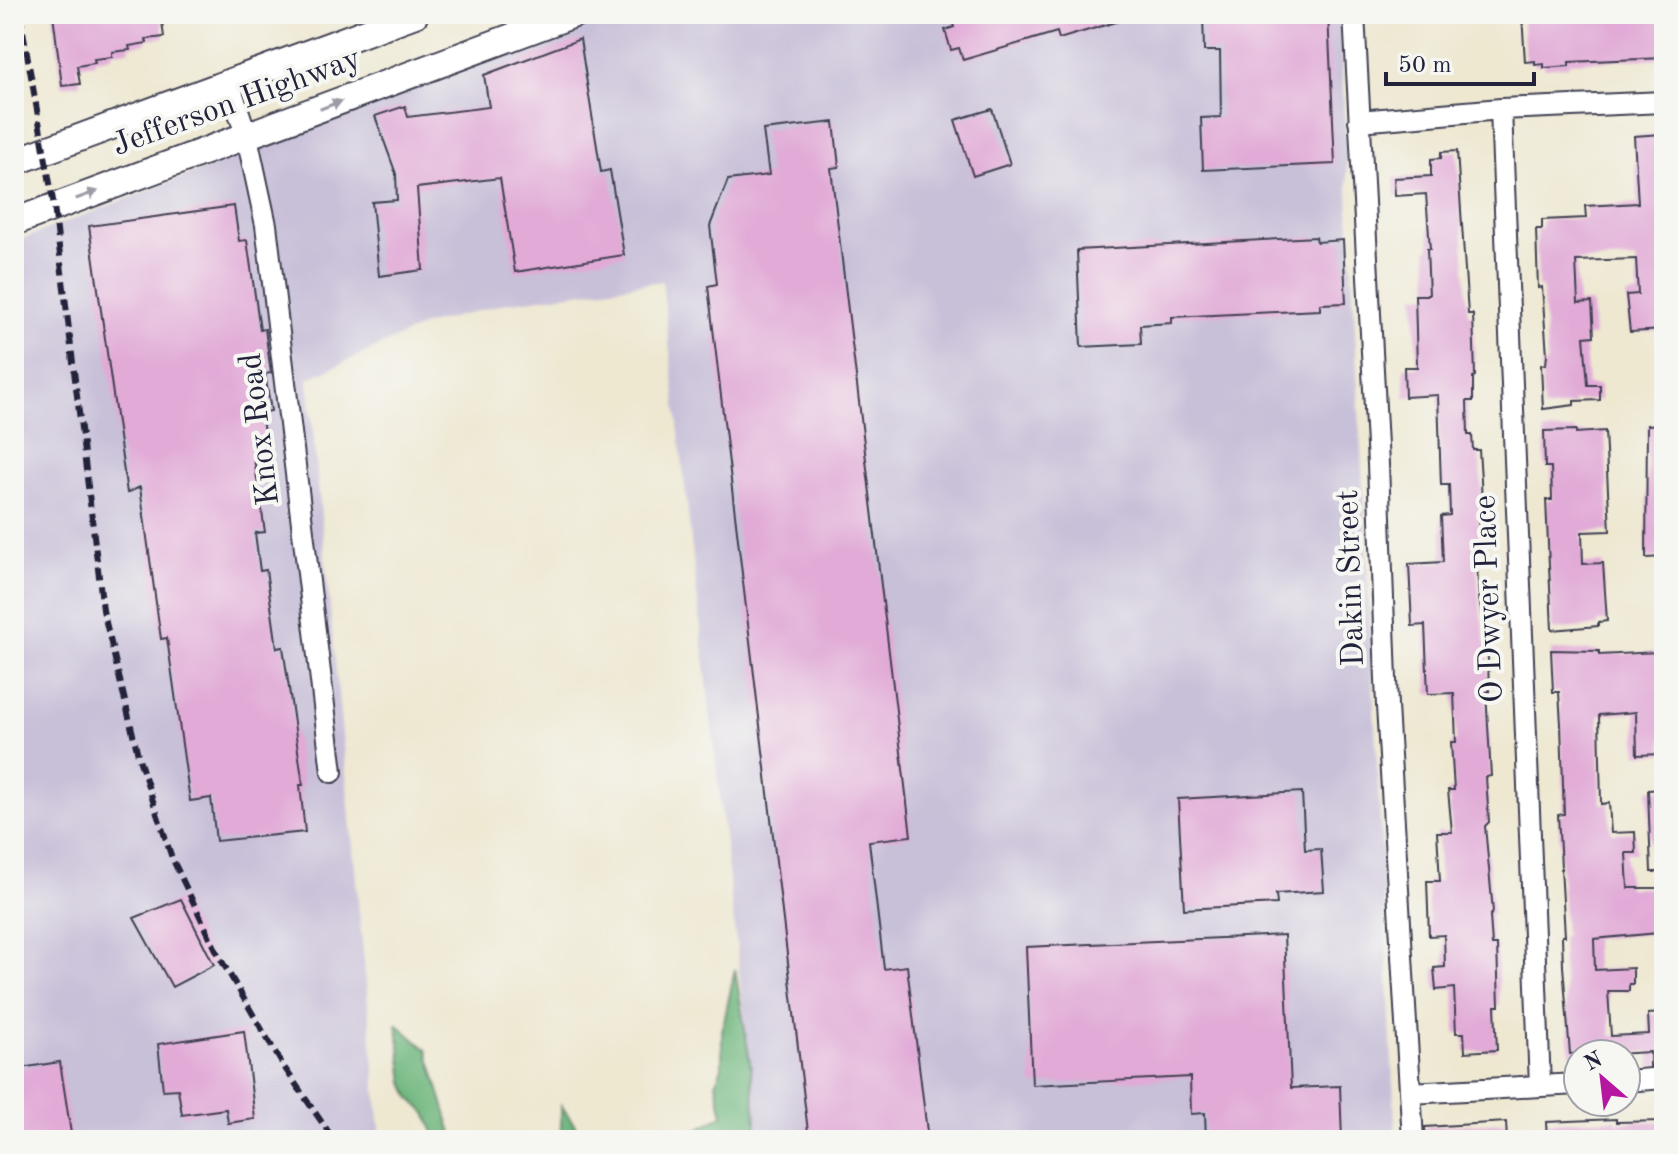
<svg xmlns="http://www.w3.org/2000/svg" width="1678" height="1154" viewBox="0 0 1678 1154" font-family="'Old Standard TT',serif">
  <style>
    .industrial { fill: #c8bfd8 }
    .forest { fill: #6db57b; stroke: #486c5b; stroke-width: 2 }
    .building { fill: #e1aad7 }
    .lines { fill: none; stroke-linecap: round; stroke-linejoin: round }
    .minor-casing { stroke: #414052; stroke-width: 24 }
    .major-casing { stroke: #414052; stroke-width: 30 }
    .minor { stroke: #fff; stroke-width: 20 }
    .major { stroke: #fff; stroke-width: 26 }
    .rail { stroke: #22223b; stroke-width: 6; stroke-dasharray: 12 6; stroke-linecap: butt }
    .oneway { fill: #9c9ca7 }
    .labels { text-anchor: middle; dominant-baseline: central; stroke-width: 8; stroke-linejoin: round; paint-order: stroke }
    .street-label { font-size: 32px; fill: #22223b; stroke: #f6f6f2 }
  </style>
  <rect width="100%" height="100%" fill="#f6f6f2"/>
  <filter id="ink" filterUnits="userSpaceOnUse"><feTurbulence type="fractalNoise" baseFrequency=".0125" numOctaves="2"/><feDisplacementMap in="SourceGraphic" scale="16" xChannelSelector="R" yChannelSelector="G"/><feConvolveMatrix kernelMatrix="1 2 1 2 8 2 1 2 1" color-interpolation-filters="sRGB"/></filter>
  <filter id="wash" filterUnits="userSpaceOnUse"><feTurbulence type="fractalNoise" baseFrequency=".006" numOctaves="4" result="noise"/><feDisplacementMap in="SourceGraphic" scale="32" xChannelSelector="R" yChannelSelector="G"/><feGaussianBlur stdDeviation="1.8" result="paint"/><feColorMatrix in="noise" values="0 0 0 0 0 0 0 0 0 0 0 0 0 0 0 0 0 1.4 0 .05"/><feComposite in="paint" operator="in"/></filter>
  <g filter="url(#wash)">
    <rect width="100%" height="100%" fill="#eee8d1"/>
    <!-- industrial -->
    <path class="industrial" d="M607 14H1339L1396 1140H758L662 281 506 303 425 325 308 379 381 1140H14V242Z"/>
    <!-- forest -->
    <path class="forest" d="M735 969 751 1068 758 1140H667L691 1133 723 1115 716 1083 722 1067V1031Z
      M397 1024 427 1050 454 1140H437L426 1113 411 1099 404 1083Z
      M561 1105 585 1140H557L561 1131Z"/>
    <g id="blocks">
      <!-- building -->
      <path class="building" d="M53 14H161L164 37 146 39 147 43 129 46 130 50 112 52V57L94 59 95 63 77 66 80 84 62 86Z
        M950 14H1128L1129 18 1059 39 1057 32 963 60 959 48 951 50 945 30 954 27Z
        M1203 14H1328L1335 164 1203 170 1201 118 1221 117 1220 51H1204Z
        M1522 14H1664V58L1569 62V66L1544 68V64L1535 65V61L1525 62Z
        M580 39 601 172 610 170 624 255 515 272 500 178 417 188 423 270 379 276 372 202 397 200 396 174 375 116 405 106 408 117 489 107 484 75Z
        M992 109 1010 164 973 176 955 120Z
        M834 122 839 167 831 168 911 836 869 841 884 969 907 966 928 1140H809L708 286 717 284 710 226 728 180 769 175 763 130Z
        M1662 134 1664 330 1630 332 1626 295 1638 294 1636 259 1576 261 1578 303 1592 302 1594 336 1584 337 1588 385H1600V400L1574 401V405L1543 409 1541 365 1546 364 1547 355 1542 287 1538 288 1536 229H1542V220L1586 218 1585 206 1638 203 1634 136Z
        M1457 151 1468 314H1473L1475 376 1473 377V401H1467L1468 435H1472L1473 450H1479L1481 479 1482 511 1478 512 1480 551 1476 552 1479 597 1488 659 1489 692H1486L1491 776 1486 777 1489 822 1485 826 1493 912 1490 916 1492 945H1497L1499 1006H1495L1497 1050 1465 1052 1464 1033H1456L1454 988 1436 990 1434 968 1445 967 1444 935 1429 936 1427 881H1440L1437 832H1452L1448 790H1454L1451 742H1456L1454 693 1428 694 1425 625 1412 626 1409 564 1443 562 1441 516 1450 515 1449 485H1441L1438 395 1405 397 1404 367H1417L1415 295H1429L1427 249H1430L1426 194 1395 196 1394 178 1431 176V159L1441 158V152Z
        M234 206 239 241 247 240 260 330 265 329 271 373 265 374 271 411 261 413 265 439 252 445 265 532 255 533 260 571 266 570 277 648 283 647 303 785H300L305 832 216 841 211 798 190 801 167 638 161 639 140 487 127 493 89 226Z
        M1316 237 1317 242 1343 240 1346 303 1320 304V310L1172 317V323L1140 325 1141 344 1081 347 1077 250Z
        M1664 424V557L1646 558 1647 425Z
        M1576 430V433L1605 431 1610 531 1582 532 1583 564 1603 563 1607 621 1598 622V626L1552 630 1546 500H1552L1551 467H1545L1544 431Z
        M1551 650 1599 651V655L1658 652V662H1664V690L1661 691 1663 754 1637 755 1636 712 1599 715 1601 804 1609 803 1611 833 1635 832 1636 853H1626L1628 888H1658V933L1594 939 1595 970 1633 968V984H1629V991H1608L1611 1036 1649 1034 1648 1014 1664 1013V1065L1650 1066V1052L1615 1054V1051L1570 1054 1563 966 1562 936H1565L1558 815 1564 814 1561 724 1559 692H1553Z
        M1664 789V872H1651L1648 790Z
        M1302 792 1305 850 1321 849 1324 891 1276 894 1277 904 1184 909 1178 799Z
        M181 899 214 965 172 987 134 918Z
        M1284 935 1291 1088 1340 1086 1342 1140H1206L1205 1113 1191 1114 1190 1077 1032 1085 1026 947Z
        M244 1031 255 1119 228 1123 226 1109 182 1115 178 1089 163 1090 158 1044Z
        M60 1062 72 1140H14V1069Z
        M1616 1119V1122L1664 1121V1137L1547 1140 1546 1122Z
        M1506 1122 1507 1140H1426L1425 1127Z"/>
    </g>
  </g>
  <g filter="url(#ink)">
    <use href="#blocks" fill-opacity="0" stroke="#414052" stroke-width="2"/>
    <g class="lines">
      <defs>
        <path id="minor" d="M1354 14 1378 464 1387 706 1413 1140
          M229 83 247 137 266 225 332 772
          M1501 109 1540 1086
          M1359 121 1501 109 1664 102
          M1626 1081 1664 1078
          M1410 1093 1578 1084"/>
        <path id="major" d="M14 162 415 14
          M14 222 574 14"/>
      </defs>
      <!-- minor casing -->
      <use href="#minor" class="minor-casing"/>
      <!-- major casing -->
      <use href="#major" class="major-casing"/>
      <!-- minor -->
      <use href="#minor" class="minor"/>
      <!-- major -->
      <use href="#major" class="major"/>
      <!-- rail -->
      <path class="rail" d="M20 14 54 206 103 610 139 759 172 858 220 958 284 1067 334 1140"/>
    </g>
    <!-- one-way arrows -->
    <defs><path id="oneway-solid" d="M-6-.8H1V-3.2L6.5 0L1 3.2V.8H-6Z" transform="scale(2)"/></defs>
    <g class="oneway">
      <use href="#oneway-solid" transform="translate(331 105) rotate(-21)"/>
      <use href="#oneway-solid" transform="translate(87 195) rotate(-20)"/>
    </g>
  </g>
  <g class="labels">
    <!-- street labels -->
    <g class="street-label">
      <text transform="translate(237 103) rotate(-20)">Jefferson Highway</text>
      <text transform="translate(261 429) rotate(-97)">Knox Road</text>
      <text transform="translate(1352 578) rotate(-92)">Dakin Street</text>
      <text transform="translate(1490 599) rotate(-92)">O Dwyer Place</text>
    </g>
  </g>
  <!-- margin -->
  <rect width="1678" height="1154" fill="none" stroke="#f6f6f2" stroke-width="48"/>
  <!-- north arrow -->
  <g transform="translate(1602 1078) rotate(332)"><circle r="38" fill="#f6f6f2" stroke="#a1a1a9" stroke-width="2"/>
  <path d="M0-6L14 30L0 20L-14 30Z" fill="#b5179e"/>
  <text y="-12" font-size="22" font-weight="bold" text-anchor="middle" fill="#22223b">N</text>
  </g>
  <!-- scale -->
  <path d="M1386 72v12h148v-12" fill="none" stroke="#22223b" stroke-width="4"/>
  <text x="1398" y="72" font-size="24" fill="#22223b" stroke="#f6f6f2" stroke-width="6" paint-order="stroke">50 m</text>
</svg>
